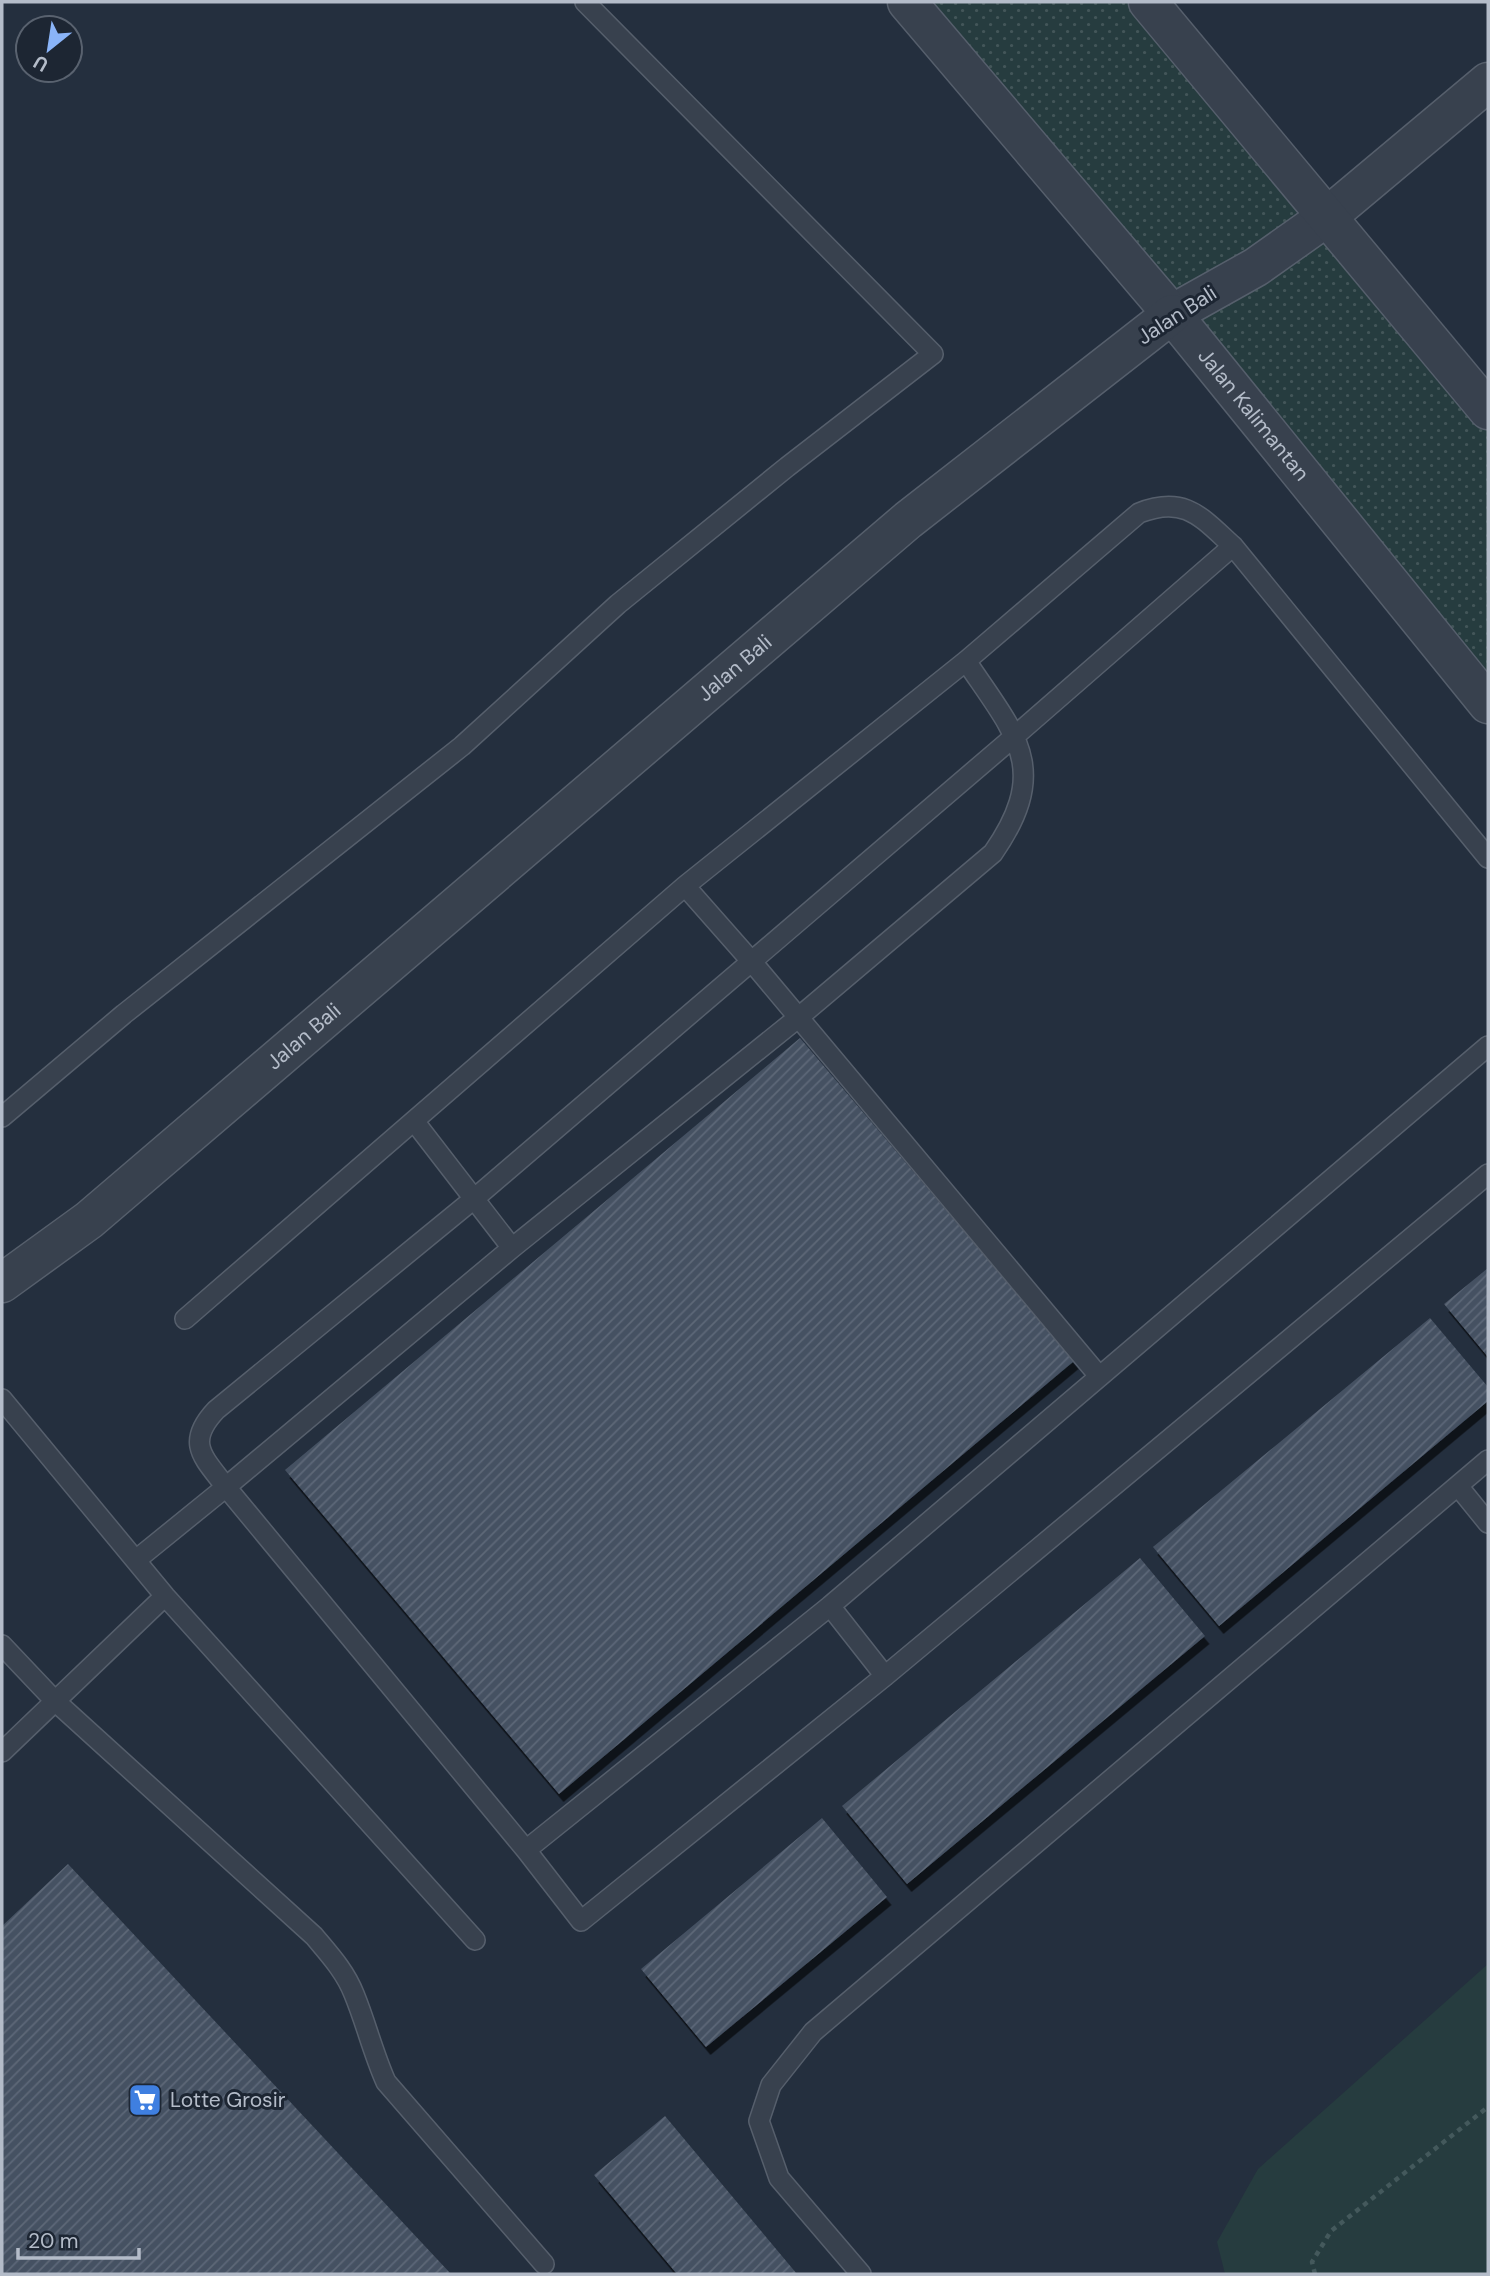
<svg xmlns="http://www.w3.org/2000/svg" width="1490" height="2276" viewBox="0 0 1490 2276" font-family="'DM Sans',sans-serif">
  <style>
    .grass { fill: url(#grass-dots) }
    .green { fill: #263c3f }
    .building { fill: url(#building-hatch); filter: url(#shadow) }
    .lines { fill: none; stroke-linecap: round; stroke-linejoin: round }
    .service-casing { stroke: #565f6c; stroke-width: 22 }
    .minor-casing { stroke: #565f6c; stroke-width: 41 }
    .tertiary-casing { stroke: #565f6c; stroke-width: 41 }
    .path { stroke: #44595c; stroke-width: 4.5; stroke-dasharray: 5 5; stroke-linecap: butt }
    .service { stroke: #38414e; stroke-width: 19 }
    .minor { stroke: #38414e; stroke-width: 38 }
    .tertiary { stroke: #38414e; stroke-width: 38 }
    .labels { text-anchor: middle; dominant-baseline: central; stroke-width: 6; stroke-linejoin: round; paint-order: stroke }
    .street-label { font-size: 21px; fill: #b4bcc9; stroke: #1d2633 }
    .poi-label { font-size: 21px; fill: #b4bcc9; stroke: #1d2633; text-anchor: start }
  </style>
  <defs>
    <pattern id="grass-dots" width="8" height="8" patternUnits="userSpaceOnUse" patternTransform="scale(1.75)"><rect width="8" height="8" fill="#263c3f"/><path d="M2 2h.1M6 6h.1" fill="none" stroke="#435659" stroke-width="1.8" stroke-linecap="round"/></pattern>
    <pattern id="building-hatch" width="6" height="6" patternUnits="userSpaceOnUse" patternTransform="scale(1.75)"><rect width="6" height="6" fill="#455162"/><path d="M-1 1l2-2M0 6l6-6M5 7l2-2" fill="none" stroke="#5d6877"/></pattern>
    <filter id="shadow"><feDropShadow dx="4.5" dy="8" stdDeviation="0" flood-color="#0009"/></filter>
  </defs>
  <rect width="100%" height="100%" fill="#242f3e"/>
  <!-- grass -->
  <path class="grass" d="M909 2H1148L1488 410V701Z"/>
  <!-- green -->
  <path class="green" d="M1488 1964V2274H1225L1217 2242 1258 2169Z"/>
  <!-- building -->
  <path class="building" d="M800 1038 1074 1361 559 1794 285 1470Z
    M1488 1268V1357L1444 1304Z
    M1430 1318 1488 1387V1401L1219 1626 1153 1547Z
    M1140 1558 1205 1636 907 1884 842 1806Z
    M822 1818 887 1897 706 2047 641 1969Z
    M68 1864 451 2274H2V1926Z
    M665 2116 797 2274H677L594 2175Z"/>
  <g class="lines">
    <defs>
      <path id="service" d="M966 661C1015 734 1052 768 993 853L799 1017 512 1248 226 1487 526 1850 581 1921 885 1676 1488 1174
        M685 886 966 661 1139 513C1185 495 1201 517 1233 546
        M2 1117 124 1014 462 746 618 604 787 467 933 354 585 2
        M414 1121 512 1248
        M185 1319 685 886 752 962 1099 1376
        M2 1399 165 1596 475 1940
        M1458 1486 1488 1523
        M136 1560 226 1487C203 1457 185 1443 216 1410L475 1198 1016 735 1233 546 1488 858
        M830 1606 885 1676
        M2 1645 55 1701 314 1936C329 1954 345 1971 354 1994 366 2023 373 2053 386 2082L544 2264
        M2 1752 165 1596
        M526 1850 830 1606 1488 1046
        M861 2274 779 2178 759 2121 771 2085 813 2032 1488 1460"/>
      <path id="minor" d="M1172 314 1256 267 1328 216 1488 82"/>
      <g id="tertiary">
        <path id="s1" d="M907 2 1172 314 1488 704"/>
        <path d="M1148 2 1488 410"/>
        <path id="s2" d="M2 1283 89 1220 908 520 1172 314"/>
      </g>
    </defs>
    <!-- service casing -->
    <use href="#service" class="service-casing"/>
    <!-- minor casing -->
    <use href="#minor" class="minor-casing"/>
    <!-- tertiary casing -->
    <use href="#tertiary" class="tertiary-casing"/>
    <!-- path -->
    <path class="path" d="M1315 2274 1312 2262 1331 2231 1488 2107"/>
    <!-- service -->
    <use href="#service" class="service"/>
    <!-- minor -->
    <use href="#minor" class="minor"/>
    <!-- tertiary -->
    <use href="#tertiary" class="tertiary"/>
  </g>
  <!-- icons -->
  <defs>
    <symbol id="supermarket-square" viewBox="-11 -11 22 22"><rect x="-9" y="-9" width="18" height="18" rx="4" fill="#3f7fe0" stroke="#1d2633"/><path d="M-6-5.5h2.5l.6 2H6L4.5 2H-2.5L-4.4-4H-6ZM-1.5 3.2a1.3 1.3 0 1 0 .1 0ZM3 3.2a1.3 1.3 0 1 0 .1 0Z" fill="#fff"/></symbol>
  </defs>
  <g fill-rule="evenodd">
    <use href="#supermarket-square" x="126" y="2081" width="38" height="38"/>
  </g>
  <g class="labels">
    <!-- street labels -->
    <g class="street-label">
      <text transform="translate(1177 315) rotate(-33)">Jalan Bali</text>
      <text stroke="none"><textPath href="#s1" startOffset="539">Jalan Kalimantan</textPath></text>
      <text stroke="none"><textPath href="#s2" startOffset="957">Jalan Bali</textPath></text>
      <text stroke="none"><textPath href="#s2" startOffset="390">Jalan Bali</textPath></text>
    </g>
    <!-- poi labels -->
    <g class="poi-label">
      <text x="170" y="2100">Lotte Grosir</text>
    </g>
  </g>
  <!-- border -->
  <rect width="1490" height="2276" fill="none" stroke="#b4bcc9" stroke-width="7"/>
  <!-- north arrow -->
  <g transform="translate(49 49) rotate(210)"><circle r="33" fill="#1d2633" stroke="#59626f" stroke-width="2"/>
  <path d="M0-5L12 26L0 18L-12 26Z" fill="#8ab4f8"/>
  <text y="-10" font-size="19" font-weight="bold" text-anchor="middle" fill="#b4bcc9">U</text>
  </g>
  <!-- scale -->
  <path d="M18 2248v10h121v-10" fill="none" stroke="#b4bcc9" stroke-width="3.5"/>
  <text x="28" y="2248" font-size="21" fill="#b4bcc9" stroke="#1d2633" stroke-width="5" paint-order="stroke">20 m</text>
</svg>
